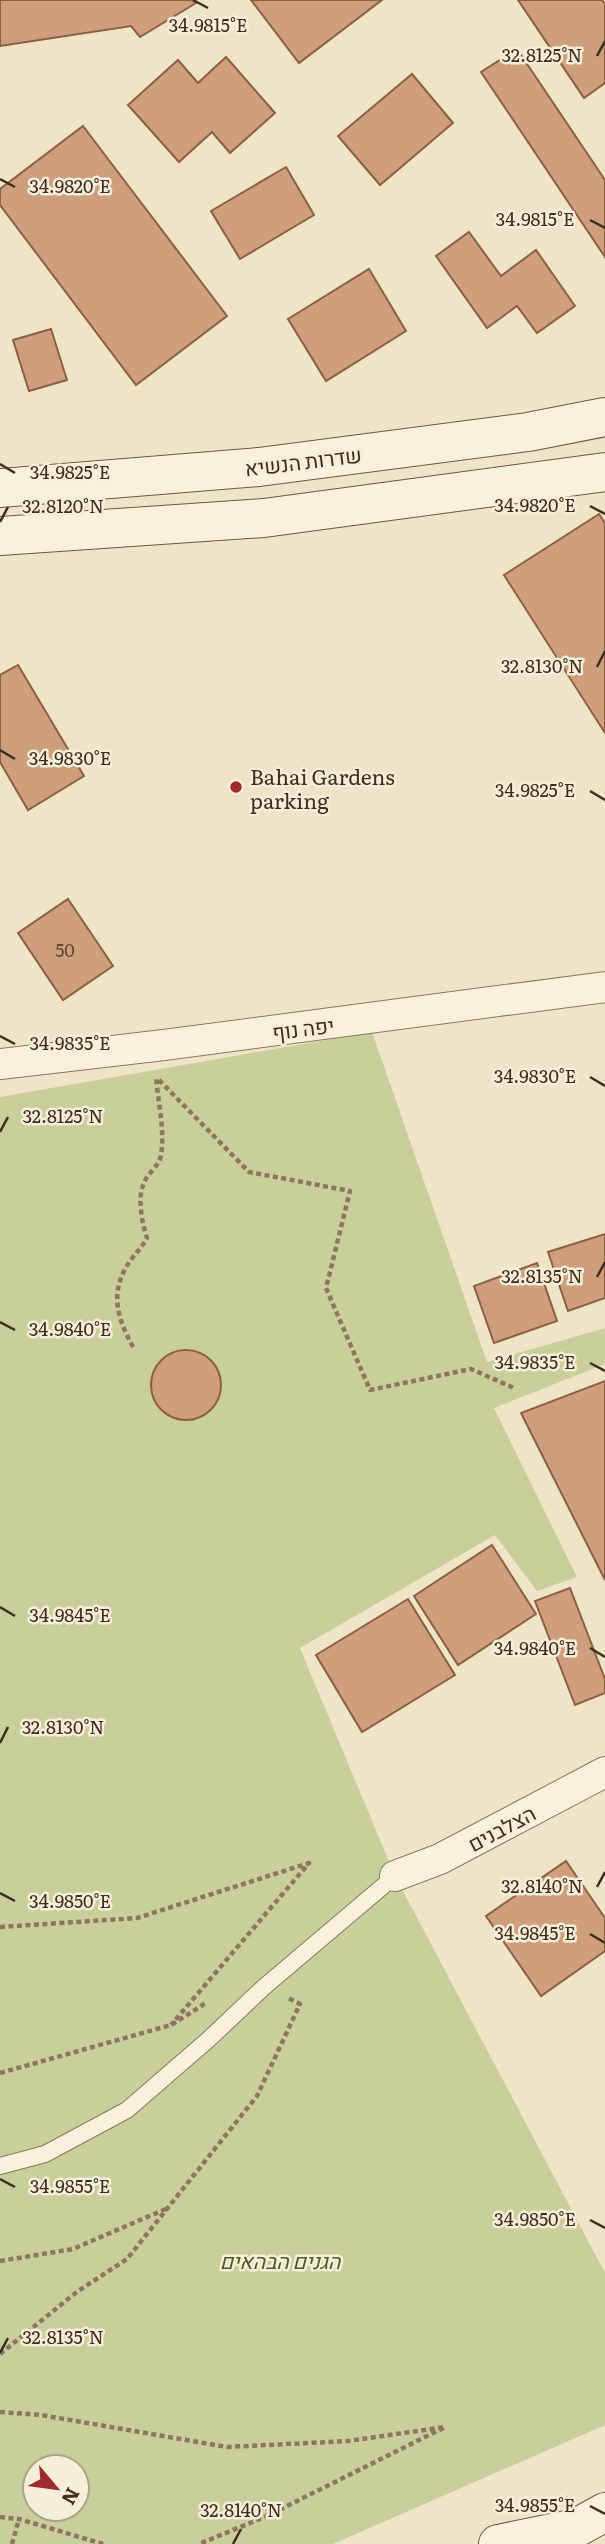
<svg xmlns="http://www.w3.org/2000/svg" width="605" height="2544" viewBox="0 0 605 2544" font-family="Literata,Heebo,serif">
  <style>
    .green { fill: #c9cf9b; fill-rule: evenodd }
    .building { fill: #cf9f7d; stroke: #8d5f41; stroke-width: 2 }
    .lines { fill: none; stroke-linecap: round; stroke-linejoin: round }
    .lane-casing { stroke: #8d765c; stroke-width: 18 }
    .street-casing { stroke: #8d765c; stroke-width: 32 }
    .secondary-casing { stroke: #6f573f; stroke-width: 40 }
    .path { stroke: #8d765c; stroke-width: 4.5; stroke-dasharray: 5 3.5; stroke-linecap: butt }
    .lane { stroke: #faf1dc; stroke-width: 16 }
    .street { stroke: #faf1dc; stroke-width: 30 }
    .secondary { stroke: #faf1dc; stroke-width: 38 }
    .ticks { fill: none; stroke: #3d2e20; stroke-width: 2.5 }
    .poi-dot { fill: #9e2a2b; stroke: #f7eed8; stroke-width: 2.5 }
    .labels { text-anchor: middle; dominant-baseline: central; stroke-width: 5; stroke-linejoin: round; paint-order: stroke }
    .number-label { font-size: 18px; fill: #624a37 }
    .street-label { font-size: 21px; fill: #3d2e20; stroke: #f7eed8 }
    .poi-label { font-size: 21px; fill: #3d2e20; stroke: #f7eed8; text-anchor: start }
    .park-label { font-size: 21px; font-style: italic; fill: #4d5a26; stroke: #f7eed8 }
    .ticks-label { font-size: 18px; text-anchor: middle; fill: #3d2e20; stroke: #f7eed8; stroke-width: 5; stroke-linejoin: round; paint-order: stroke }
  </style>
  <rect width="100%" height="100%" fill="#f0e4c8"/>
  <!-- green -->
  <path class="green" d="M372 1032 487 1362 605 1328V1364L494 1408 577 1577 537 1591 495 1535 300 1648 395 1876 605 2273V2425L333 2544H0V1097ZM35 2467H77V2509H35Z"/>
  <!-- building -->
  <path class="building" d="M0 0H192L196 3 140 37 131 26 0 46Z
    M251 0H382L299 63Z
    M518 0H602L605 4V83L584 98Z
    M517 49 605 180V257L481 72Z
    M226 57 275 113 230 153 212 132 179 162 128 105 178 60 198 83Z
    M412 74 453 123 380 185 338 136Z
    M83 126 227 316 136 385 0 205V189Z
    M286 167 314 215 240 259 211 211Z
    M469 232 501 276 536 250 575 306 537 333 517 306 487 328 436 256Z
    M369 269 406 331 326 381 288 319Z
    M51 329 67 380 29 391 13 340Z
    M599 514 605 523V733L504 575Z
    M18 665 84 776 28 810 0 762V675Z
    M68 899 113 966 63 1000 18 933Z
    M605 1234V1298L568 1311 548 1252Z
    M537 1263 557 1321 494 1343 474 1286Z
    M151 1385a35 35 0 1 1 70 0a35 35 0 1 1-70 0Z
    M605 1381V1580L521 1413Z
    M492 1545 536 1614 458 1665 414 1596Z
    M570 1588 605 1679V1693L575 1705 535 1601Z
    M408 1599 455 1675 362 1732 316 1655Z
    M566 1861 605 1918V1951L541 1996 486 1916Z"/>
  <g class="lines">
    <defs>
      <path id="lane" d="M0 2166 45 2154 127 2110 209 2039 264 1987 395 1876"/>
      <path id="street" d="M0 1064 164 1045 605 987
        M395 1876 440 1859 605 1772"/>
      <path id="secondary" d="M0 488 259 467 528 432 605 417
        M0 536 264 518 605 472
        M549 2543 605 2512
        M498 2544 571 2529"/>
    </defs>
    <!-- lane casing -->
    <use href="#lane" class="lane-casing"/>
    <!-- street casing -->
    <use href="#street" class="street-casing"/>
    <!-- secondary casing -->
    <use href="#secondary" class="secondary-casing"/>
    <!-- path -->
    <path class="path" d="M159 1080 249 1172 350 1191 326 1288 370 1390 471 1369 514 1388
      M133 1347C119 1321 110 1297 125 1269 131 1258 141 1249 147 1238 142 1223 137 1197 144 1183 148 1172 159 1167 161 1155 165 1130 158 1102 156 1077
      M0 1927 137 1918 309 1863 171 2025
      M0 2073 171 2025 206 2003
      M0 2261 73 2249 168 2208
      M0 2354 78 2291 127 2259 257 2096 300 2004 288 1998
      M0 2412 41 2415 227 2447 348 2441 445 2427 267 2516 199 2544
      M0 2517 19 2519 103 2544
      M12 2544 19 2519"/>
    <!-- lane -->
    <use href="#lane" class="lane"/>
    <!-- street -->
    <use href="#street" class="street"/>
    <!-- secondary -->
    <use href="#secondary" class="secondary"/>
  </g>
  <!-- ticks -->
  <path class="ticks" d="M193 0 208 8M597 56 605 41M0 179 15 187M590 220 605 228M0 464 15 473M590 506 605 514M0 522 8 507M597 667 605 651M0 750 15 759M590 791 605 800M0 1036 15 1044M590 1077 605 1086M0 1132 8 1117M597 1277 605 1262M0 1322 15 1330M590 1363 605 1371M0 1607 15 1616M590 1648 605 1657M0 1743 8 1727M597 1887 605 1872M0 1893 15 1901M590 1934 605 1943M0 2179 15 2187M590 2220 605 2228M0 2353 8 2338M590 2506 605 2514M233 2544 241 2529"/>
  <!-- markers -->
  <circle class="poi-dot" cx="236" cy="787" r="7"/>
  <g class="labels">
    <!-- number labels -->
    <g class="number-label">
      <text x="65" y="949">50</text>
    </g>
    <!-- street labels -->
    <g class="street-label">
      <text transform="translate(303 460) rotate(-7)">שדרות הנשיא</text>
      <text transform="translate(303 1027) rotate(-7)">יפה נוף</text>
      <text transform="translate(501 1827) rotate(-28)">הצלבנים</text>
    </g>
    <!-- poi labels -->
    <g class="poi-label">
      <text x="250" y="775">Bahai Gardens<tspan x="250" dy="24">parking</tspan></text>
    </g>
    <!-- park labels -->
    <g class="park-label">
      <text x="280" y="2259">הגנים הבהאים</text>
    </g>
  </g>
  <g class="ticks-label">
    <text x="208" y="32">34.9815°E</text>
    <text x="542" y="62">32.8125°N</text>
    <text x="70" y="193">34.9820°E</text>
    <text x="535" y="226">34.9815°E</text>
    <text x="70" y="479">34.9825°E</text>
    <text x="535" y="512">34.9820°E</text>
    <text x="63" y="513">32.8120°N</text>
    <text x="542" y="673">32.8130°N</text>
    <text x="70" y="765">34.9830°E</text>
    <text x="535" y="797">34.9825°E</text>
    <text x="70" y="1050">34.9835°E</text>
    <text x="535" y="1083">34.9830°E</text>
    <text x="63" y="1123">32.8125°N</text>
    <text x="542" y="1283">32.8135°N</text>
    <text x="70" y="1336">34.9840°E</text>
    <text x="535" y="1369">34.9835°E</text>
    <text x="70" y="1622">34.9845°E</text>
    <text x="535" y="1655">34.9840°E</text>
    <text x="63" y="1734">32.8130°N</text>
    <text x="542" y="1893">32.8140°N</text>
    <text x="70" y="1908">34.9850°E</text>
    <text x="535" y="1940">34.9845°E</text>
    <text x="70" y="2193">34.9855°E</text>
    <text x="535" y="2226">34.9850°E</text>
    <text x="63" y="2344">32.8135°N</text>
    <text x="535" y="2512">34.9855°E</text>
    <text x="241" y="2517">32.8140°N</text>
  </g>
  <!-- north arrow -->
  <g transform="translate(56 2488) rotate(119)"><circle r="33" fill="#f7eed8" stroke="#ada18e" stroke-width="2"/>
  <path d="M0-5L12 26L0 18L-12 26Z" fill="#9e2a2b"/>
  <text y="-10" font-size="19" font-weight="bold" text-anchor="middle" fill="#3d2e20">N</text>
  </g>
</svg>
